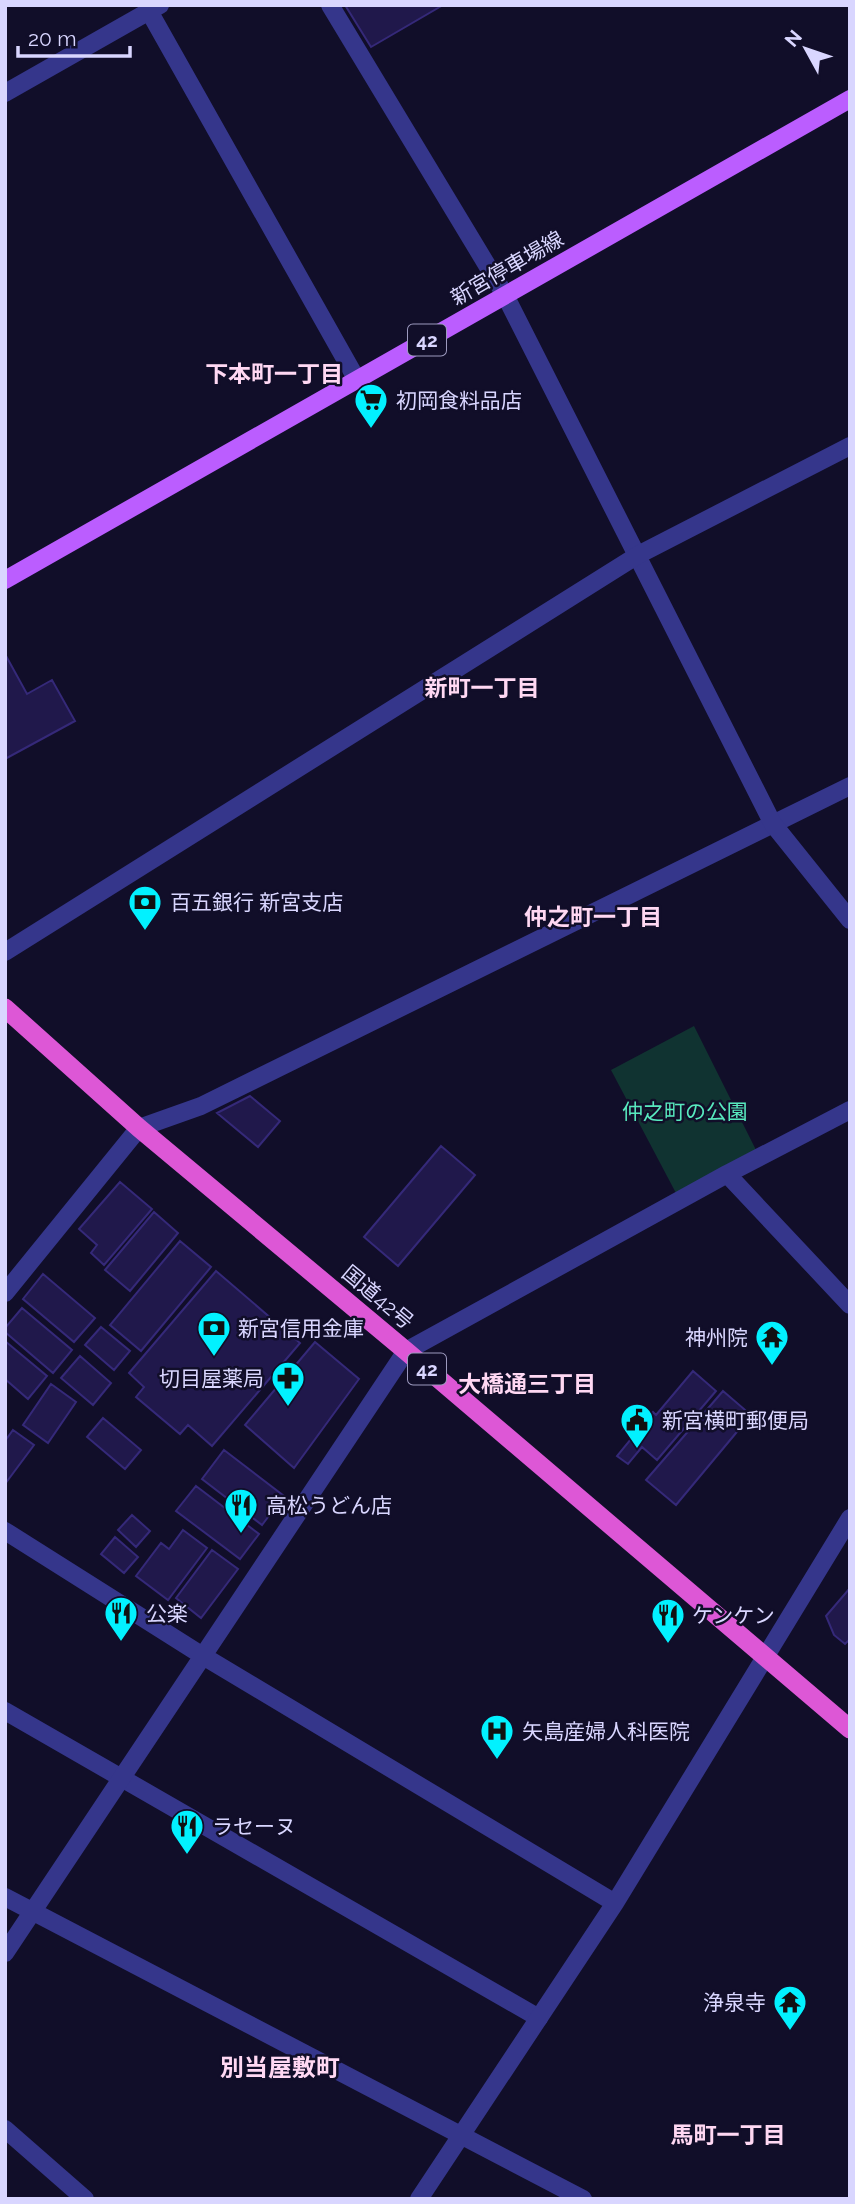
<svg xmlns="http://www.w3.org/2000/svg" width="855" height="2204" viewBox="0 0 855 2204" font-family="Raleway,'Noto Sans JP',sans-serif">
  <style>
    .green { fill: #103331 }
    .building { fill: #20184b; stroke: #352979; stroke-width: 2 }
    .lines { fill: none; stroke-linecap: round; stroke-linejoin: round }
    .service { stroke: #35368b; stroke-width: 18 }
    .pedestrian { stroke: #35368b; stroke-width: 18 }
    .minor { stroke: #35368b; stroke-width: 18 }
    .tertiary { stroke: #35368b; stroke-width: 18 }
    .primary { stroke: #bb5dff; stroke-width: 18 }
    .trunk { stroke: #dd57d6; stroke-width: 19 }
    .labels { text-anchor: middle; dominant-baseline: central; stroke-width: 5; stroke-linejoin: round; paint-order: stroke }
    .shield { fill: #110e29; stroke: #9d9abf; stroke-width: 2 }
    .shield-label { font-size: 19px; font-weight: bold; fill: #d9d6ff }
    .street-label { font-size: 21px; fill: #d9d6ff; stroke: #110e29 }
    .poi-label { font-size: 21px; fill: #d9d6ff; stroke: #110e29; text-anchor: start }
    .park-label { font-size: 21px; fill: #58e9be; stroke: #110e29 }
    .neighbourhood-label { font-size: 23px; font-weight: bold; fill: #ffd8f3; stroke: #110e29 }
    .quarter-label { font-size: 24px; font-weight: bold; fill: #ffd8f3; stroke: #110e29 }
  </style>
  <rect width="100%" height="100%" fill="#110e29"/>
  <!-- green -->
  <path class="green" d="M694 1026 757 1152 677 1195 611 1070Z"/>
  <!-- building -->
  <path class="building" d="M345 5H443L371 47Z
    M5 654 27 694 52 680 75 721 5 759Z
    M250 1096 280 1121 258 1147 217 1113Z
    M441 1146 475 1175 398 1266 364 1237Z
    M120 1182 152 1209 104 1265 91 1253 97 1245 79 1229Z
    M154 1212 178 1233 130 1291 105 1270Z
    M180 1241 211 1267 141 1351 110 1325Z
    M216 1271 300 1343 212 1446 188 1425 180 1434 136 1397 144 1387 129 1373Z
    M43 1274 95 1318 74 1342 23 1299Z
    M22 1308 72 1350 53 1373 5 1332V1328Z
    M101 1327 130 1351 114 1370 85 1345Z
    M5 1341 47 1376 28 1399 5 1379Z
    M315 1342 359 1379 294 1468 245 1425Z
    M80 1356 111 1383 93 1405 61 1378Z
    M693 1371 716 1391 657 1460 642 1447 628 1464 617 1456 653 1412 656 1415Z
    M51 1384 76 1402 48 1443 23 1425Z
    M723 1391 751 1415 676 1505 646 1480Z
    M103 1418 141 1450 125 1469 87 1437Z
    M13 1430 34 1445 5 1484V1441Z
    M224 1450 284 1496 262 1525 202 1479Z
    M196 1486 259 1534 240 1559 176 1511Z
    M132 1515 150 1531 136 1547 118 1530Z
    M183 1530 207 1548 168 1600 136 1576 161 1543 169 1549Z
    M115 1537 138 1557 124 1573 101 1554Z
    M212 1550 238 1569 201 1618 176 1598Z
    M850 1588V1639L845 1644 834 1635 826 1616Z"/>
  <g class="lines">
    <!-- service -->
    <path class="service" d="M5 1711 539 2018"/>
    <!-- pedestrian -->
    <path class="pedestrian" d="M139 1128 201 1106 850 786"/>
    <!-- minor -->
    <path class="minor" d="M330 5 505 295 773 824 850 920
      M149 11 357 380
      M5 93 160 5
      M727 1174 850 1305
      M5 1293 139 1128
      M5 1531 203 1656 615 1903
      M5 1897 583 2199
      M5 1953 406 1351 727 1174 850 1110
      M5 2129 85 2199
      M419 2199 615 1903 850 1518"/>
    <!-- tertiary -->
    <path class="tertiary" d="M5 952 638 555 850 446"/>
    <!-- primary -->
    <path class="primary" d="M5 580 850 99"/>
    <!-- trunk -->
    <path class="trunk" d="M5 1008 139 1128 406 1351 850 1729"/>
  </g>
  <!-- icons -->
  <defs>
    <symbol id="supermarket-pin" viewBox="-11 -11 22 30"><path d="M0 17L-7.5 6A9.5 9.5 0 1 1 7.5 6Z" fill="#02f1ff" stroke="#110e29"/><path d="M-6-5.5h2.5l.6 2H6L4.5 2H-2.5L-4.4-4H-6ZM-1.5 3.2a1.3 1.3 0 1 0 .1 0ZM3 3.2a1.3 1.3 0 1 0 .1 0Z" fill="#111"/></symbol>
    <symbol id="bank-pin" viewBox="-11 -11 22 30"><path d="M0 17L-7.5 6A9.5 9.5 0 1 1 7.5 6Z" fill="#02f1ff" stroke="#110e29"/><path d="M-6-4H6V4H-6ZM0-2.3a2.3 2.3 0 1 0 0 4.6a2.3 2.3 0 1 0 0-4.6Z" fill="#111"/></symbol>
    <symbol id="temple-pin" viewBox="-11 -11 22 30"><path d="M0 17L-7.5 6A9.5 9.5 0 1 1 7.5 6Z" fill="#02f1ff" stroke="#110e29"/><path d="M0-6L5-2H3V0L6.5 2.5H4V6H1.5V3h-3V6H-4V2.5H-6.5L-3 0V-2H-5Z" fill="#111"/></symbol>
    <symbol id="pharmacy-pin" viewBox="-11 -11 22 30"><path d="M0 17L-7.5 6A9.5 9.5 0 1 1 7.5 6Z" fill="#02f1ff" stroke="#110e29"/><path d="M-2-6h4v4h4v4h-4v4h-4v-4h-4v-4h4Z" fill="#111"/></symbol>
    <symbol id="civic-pin" viewBox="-11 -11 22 30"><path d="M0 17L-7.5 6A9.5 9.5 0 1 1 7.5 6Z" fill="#02f1ff" stroke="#110e29"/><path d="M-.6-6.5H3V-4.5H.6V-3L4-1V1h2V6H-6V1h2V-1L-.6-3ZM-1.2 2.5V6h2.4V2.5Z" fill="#111"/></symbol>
    <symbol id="restaurant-pin" viewBox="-11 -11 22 30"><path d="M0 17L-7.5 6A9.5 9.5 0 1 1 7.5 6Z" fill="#02f1ff" stroke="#110e29"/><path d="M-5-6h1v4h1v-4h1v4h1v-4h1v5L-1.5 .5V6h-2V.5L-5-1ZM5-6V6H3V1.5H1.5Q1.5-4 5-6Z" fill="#111"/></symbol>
    <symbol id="hospital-pin" viewBox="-11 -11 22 30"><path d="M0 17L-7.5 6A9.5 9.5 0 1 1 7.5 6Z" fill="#02f1ff" stroke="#110e29"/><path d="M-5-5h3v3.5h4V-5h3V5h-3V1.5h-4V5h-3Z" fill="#111"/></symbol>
  </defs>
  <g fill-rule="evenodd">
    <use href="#supermarket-pin" x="352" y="381" width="38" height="52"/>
    <use href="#bank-pin" x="126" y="883" width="38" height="52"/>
    <use href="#bank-pin" x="195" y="1309" width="38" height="52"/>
    <use href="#temple-pin" x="753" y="1318" width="38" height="52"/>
    <use href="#pharmacy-pin" x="269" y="1359" width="38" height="52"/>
    <use href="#civic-pin" x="618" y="1401" width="38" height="52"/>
    <use href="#restaurant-pin" x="222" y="1486" width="38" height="52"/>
    <use href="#restaurant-pin" x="102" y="1594" width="38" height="52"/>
    <use href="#restaurant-pin" x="649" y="1596" width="38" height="52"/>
    <use href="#hospital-pin" x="478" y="1712" width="38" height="52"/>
    <use href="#restaurant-pin" x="168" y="1807" width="38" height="52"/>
    <use href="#temple-pin" x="771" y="1983" width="38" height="52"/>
  </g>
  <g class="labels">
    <!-- shield labels -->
    <g class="shield">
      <rect x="408" y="324.5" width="38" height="31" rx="5"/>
      <rect x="408" y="1353.5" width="38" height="31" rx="5"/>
    </g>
    <g class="shield-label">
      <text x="427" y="340">42</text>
      <text x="427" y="1369">42</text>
    </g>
    <!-- street labels -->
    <g class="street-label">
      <text transform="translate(507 268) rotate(-30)">新宮停車場線</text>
      <text transform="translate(378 1297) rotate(40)">国道42号</text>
    </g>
    <!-- poi labels -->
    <g class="poi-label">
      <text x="396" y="400">初岡食料品店</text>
      <text x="170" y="902">百五銀行 新宮支店</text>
      <text x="238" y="1328">新宮信用金庫</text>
      <text x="748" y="1337" text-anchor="end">神州院</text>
      <text x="264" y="1378" text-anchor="end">切目屋薬局</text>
      <text x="662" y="1420">新宮横町郵便局</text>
      <text x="266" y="1505">高松うどん店</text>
      <text x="146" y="1613">公楽</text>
      <text x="692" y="1615">ケンケン</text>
      <text x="522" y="1731">矢島産婦人科医院</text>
      <text x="212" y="1826">ラセーヌ</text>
      <text x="766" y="2002" text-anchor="end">浄泉寺</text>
    </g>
    <!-- park labels -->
    <g class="park-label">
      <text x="685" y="1111">仲之町の公園</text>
    </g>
    <!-- neighbourhood labels -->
    <g class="neighbourhood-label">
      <text x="274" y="373">下本町一丁目</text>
      <text x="482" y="687">新町一丁目</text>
      <text x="593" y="916">仲之町一丁目</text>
      <text x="527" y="1383">大橋通三丁目</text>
      <text x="728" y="2134">馬町一丁目</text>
    </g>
    <!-- quarter labels -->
    <g class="quarter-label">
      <text x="280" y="2067">別当屋敷町</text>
    </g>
  </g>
  <!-- border -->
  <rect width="855" height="2204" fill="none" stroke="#d9d6ff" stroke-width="14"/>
  <!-- north arrow -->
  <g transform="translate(806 49) rotate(310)" stroke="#110e29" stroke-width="5" paint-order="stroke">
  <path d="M0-5L12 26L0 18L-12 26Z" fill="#d9d6ff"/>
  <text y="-10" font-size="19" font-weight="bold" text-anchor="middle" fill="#d9d6ff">N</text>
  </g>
  <!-- scale -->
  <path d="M18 46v10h112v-10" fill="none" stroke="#d9d6ff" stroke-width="3.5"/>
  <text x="28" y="46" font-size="21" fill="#d9d6ff" stroke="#110e29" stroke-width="5" paint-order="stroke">20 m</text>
</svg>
